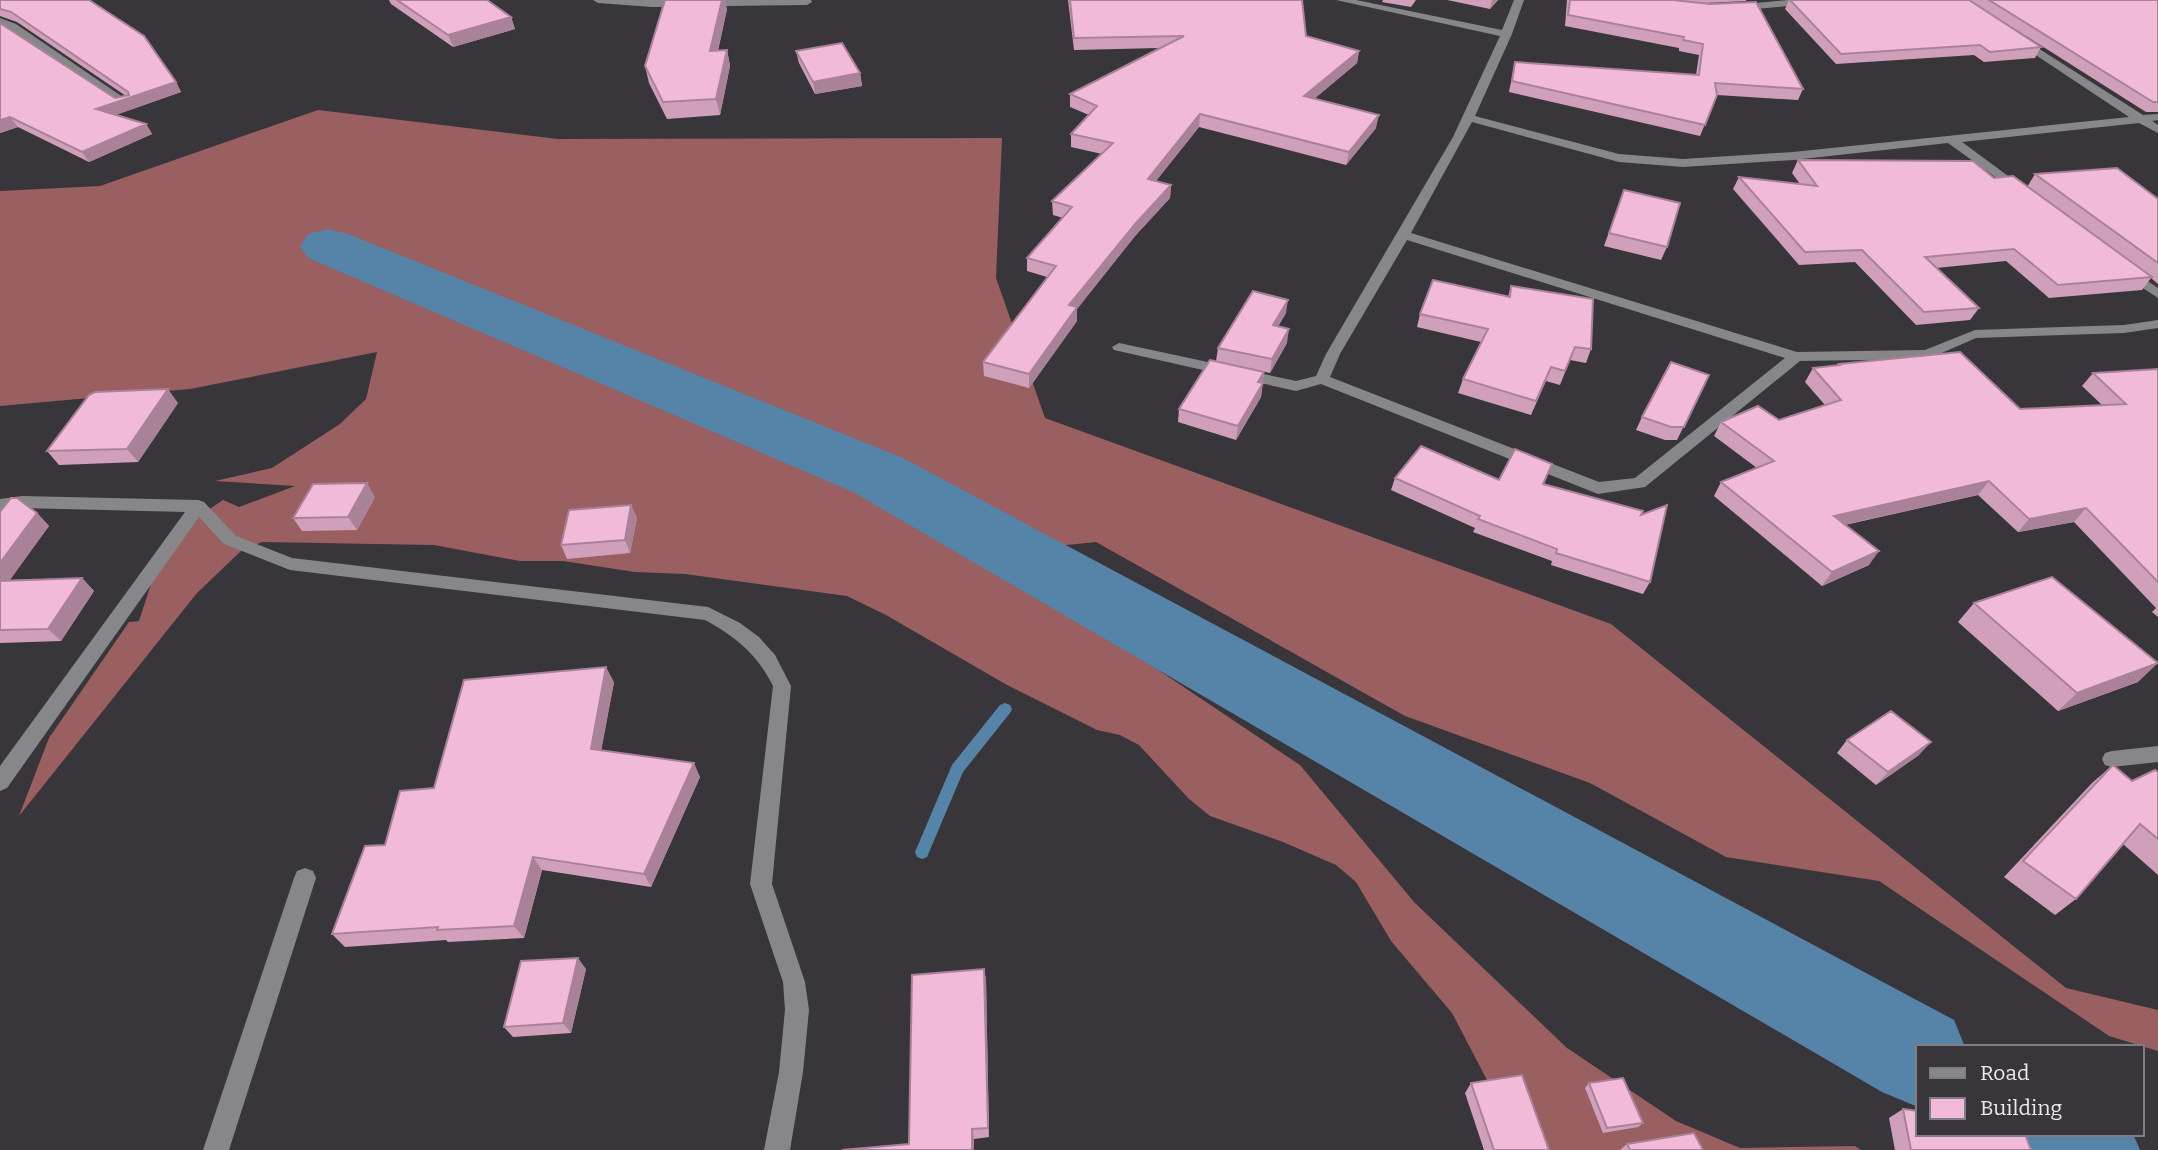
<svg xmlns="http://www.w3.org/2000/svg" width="2158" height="1150" viewBox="0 0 2158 1150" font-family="Bitter,serif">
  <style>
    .forest { fill: #995f61 }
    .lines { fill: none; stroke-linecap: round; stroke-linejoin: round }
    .stream { fill: #5683a8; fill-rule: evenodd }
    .river { fill: #5683a8; fill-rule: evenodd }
    .minor { fill: #87878a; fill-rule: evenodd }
    .wall { fill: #d0a0bb }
    .shaded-wall { fill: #a98298 }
    .building { fill: #f2bad9; stroke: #a98298; stroke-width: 2 }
  </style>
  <rect width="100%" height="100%" fill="#39363b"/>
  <!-- forest -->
  <path class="forest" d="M318 110 558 139 1002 138 996 278 1045 418 1611 624 2066 988 2158 1010V1051L2109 1036 1879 881 1726 857 1590 783 1405 716 1096 542 1057 546 1062 574 1136 655 1300 765 1414 902 1567 1048 1676 1121 1740 1148 1855 1146 1861 1150H1484L1498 1120 1487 1080 1452 1013 1391 941 1356 882 1336 865 1283 842 1210 816 1189 799 1139 745 1120 735 1097 730 1007 685 886 615 847 596 685 574 635 572 563 561H520L434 545 262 542 242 550 197 593 19 816 49 738 129 622 139 621 166 538 223 500 239 507 295 486 215 481 272 468 340 424 366 399 377 352 190 389 0 406V191L100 186Z"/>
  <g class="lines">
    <!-- stream -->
    <path class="stream" d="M1005 703 1010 705 1012 709 1010 713 963 772 927 857 922 859 917 857 915 852 952 765 1000 705Z"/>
    <!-- river -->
    <path class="river" d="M328 229 348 234 903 458 1954 1020 1965 1047H1918V1107L1882 1092 853 492 308 258 300 246 308 234Z
      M2005 1134H2133L2140 1150H2011Z"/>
    <!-- minor -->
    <path class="minor" d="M593 0H811L812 2 807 5 652 7 598 3Z
      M1336 0H1356L1502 30 1514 0H1524L1512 34 1475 116 1619 154 1683 159 1793 152 2129 117 2013 40 2022 38 2143 115 2158 114V120L2152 121 2158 125V133L2139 123 1962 142 2023 187V193L2019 194 1948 143 1793 160 1683 167 1619 162 1472 122 1411 233 1797 352 1925 350 1975 330 2124 325 2158 320V328L2124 333 1976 338 1928 359 1800 361 1645 487 1598 494 1321 384 1296 391 1114 350 1112 347 1119 343 1296 381 1316 376 1326 354 1453 137 1500 36ZM1407 240 1785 358 1635 478 1599 482 1330 377 1340 354Z
      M1788 0H1824L1819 3 1735 11 1730 8 1735 5Z
      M0 18 16 24 133 104 123 106 0 25Z
      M2128 268 2158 288V298L2123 275 2121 272Z
      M22 496 198 500 204 502 236 536 292 558 708 607 740 623 759 637 775 655 791 686 772 884 805 982 809 1010 803 1072 790 1150H764L779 1072 785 1010 783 982 750 884 773 686C757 654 736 637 705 620L290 570 224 544 199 517 7 788 0 791V766L185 512 22 508 0 511V499Z
      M2158 746V762L2112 767 2105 765 2102 759 2105 753 2112 751Z
      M305 868 313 871 316 878 229 1150H203L294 878 297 871Z"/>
  </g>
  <!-- wall -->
  <path class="wall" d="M0 0 176 82 181 92 115 115 146 124 152 134 89 162 18 127 0 133V23L115 98 126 96 17 22 0 16Z
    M389 0H487L511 17 515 29 453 47 391 4Z
    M1068 0H1302L1306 36 1359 51 1357 63 1314 99 1376 128 1346 165 1199 127 1156 181 1171 185 1170 198 1135 236 1077 309V321L1029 388 984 376 983 362 1047 277 1027 271V258L1063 218 1053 215 1052 201 1102 154 1071 147V134L1089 115 1070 107V94L1159 48 1074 50Z
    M1383 0H1416L1411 7 1382 2Z
    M1447 0H1498L1490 9Z
    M1567 0H1673L1803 89 1798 100 1717 95 1700 136 1509 92 1515 62 1696 75 1699 55 1679 51V48L1565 26Z
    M1673 0H1746V1L1706 3Z
    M1789 0H2158V112H2146L1988 12 2041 47 2035 58 1984 62 1974 55 1836 64 1785 9Z
    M727 9 718 51 727 50 730 66 720 115 667 119 649 83 645 66Z
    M796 51 860 73 862 86 815 94 799 63Z
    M1798 160 1994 178 2027 187 2035 174 2158 199V284L2151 278 2142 290 2049 298 2006 261 1936 268 1979 308 1970 320 1916 325 1855 262 1799 265 1733 189 1739 177 1800 184 1792 173Z
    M1624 190 1667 247 1661 260 1604 246Z
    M1511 286 1591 349 1586 363 1570 360 1560 385 1546 381 1531 415 1458 393 1463 379 1481 342 1417 327 1420 314 1508 297Z
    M1286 313 1278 326 1287 343 1270 373 1216 361 1218 348Z
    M1839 364 2020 409 2102 405 2082 386 2093 373 2158 369V617L2152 612 2156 608 2074 522 2018 532 1978 495 1845 525 1869 565 1822 586 1714 496 1721 482 1757 468 1714 436 1721 422 1779 420 1825 405 1805 382 1813 368 1838 366Z
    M1264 372 1261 397 1236 440 1178 422 1179 409Z
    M1709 375 1677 440H1665L1636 430 1642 417Z
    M178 403 138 462 59 465 47 451Z
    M1552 464 1544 484 1641 515 1650 582 1643 594 1551 565 1552 561 1473 532 1475 528 1391 490 1395 478 1499 480Z
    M375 497 357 530 302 531 293 518Z
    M631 505 637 518 630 553 567 559 561 545Z
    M0 512 37 513 49 526 9 580 82 578 94 591 61 641 0 643Z
    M1974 603 2138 682 2058 711 1958 622Z
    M614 682 601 750 700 777 651 887 542 870 524 938 448 942 446 940 345 947 332 934 385 845 434 788Z
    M1847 740 1919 755 1876 785 1837 753Z
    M2113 765 2132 781 2158 772V875L2123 844 2076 899 2055 915 2004 877 2093 782Z
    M586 969 571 1033 513 1037 504 1027Z
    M984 969 986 980 989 1137 974 1139V1150H842L909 1144Z
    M1471 1083 1549 1150H1484L1465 1093Z
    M1589 1083 1643 1123 1638 1127 1603 1133 1585 1088Z
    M1903 1109 2031 1150H1895L1889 1118Z
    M1627 1144 1703 1150H1620Z"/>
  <!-- shaded-wall -->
  <path class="shaded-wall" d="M722 0H725L727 9 714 68 710 51Z
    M1492 0H1498L1490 9Z
    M511 17 515 29 453 47 448 35Z
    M727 50 730 66 720 115 716 99Z
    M1359 51 1357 63 1302 109 1304 96Z
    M860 73 862 86 815 94 813 82Z
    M176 82 181 92 102 120 96 109Z
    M1200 114 1199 127 1147 192 1148 179Z
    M1379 115 1376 128 1346 165 1349 152Z
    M10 117 18 127 0 133V120Z
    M146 124 152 134 89 162 82 152Z
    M1171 185 1170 198 1135 236 1077 309V321L1029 388V374L1069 305 1136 223Z
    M1288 300 1286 313 1271 339 1273 325Z
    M1289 329 1287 343 1270 373 1272 359Z
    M1264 372 1261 397 1236 440 1238 426 1258 382Z
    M168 389 178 403 138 462 127 449Z
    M1989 481 1978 495 1825 529 1834 516Z
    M367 483 375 497 357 530 348 517Z
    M631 505 637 518 630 553 625 540Z
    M2086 508 2074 522 2018 532 2029 519Z
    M37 513 49 526 0 594V563Z
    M1879 551 1869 565 1822 586 1832 572Z
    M82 578 94 591 61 641 48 629Z
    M2158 663 2138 682 2058 711 2077 693Z
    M606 667 614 682 599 763 591 749Z
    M1931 742 1919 755 1876 785 1888 772Z
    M694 763 700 777 651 887 644 874Z
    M533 857 542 870 524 938 514 926Z
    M578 958 586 969 571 1033 563 1023Z
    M984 969 986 980 989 1137 988 1128Z
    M972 1129 974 1139V1150H972Z"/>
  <!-- building -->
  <path class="building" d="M0 0H89L144 36 176 82 96 109 146 124 82 152 10 117 0 120V23L115 98 129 95 128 92 11 12 0 9Z
    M397 0H487L511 17 448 35Z
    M665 0H722L710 51 727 50 716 99 663 102 645 66Z
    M1070 0H1302L1306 36 1359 51 1304 96 1379 115 1349 152 1200 114 1148 179 1171 185 1136 223 1069 305 1077 307 1029 374 983 362 1056 266 1027 258 1072 207 1052 201 1113 143 1071 134 1097 106 1070 94 1184 36 1074 38Z
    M1570 0H1673L1710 4 1756 2 1803 89 1715 83 1717 95 1705 125 1512 81 1515 62 1699 75 1703 44 1683 40 1684 37 1568 15Z
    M1790 0H1969L2041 47 1990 52 1980 45 1841 54Z
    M1989 0H2158V102H2153Z
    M842 43 860 73 813 82 796 51Z
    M1798 160 1973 161 1994 178 2013 176 2152 277 2058 285 2014 249 1925 257 1979 308 1924 312 1862 250 1805 252 1739 177 1817 186Z
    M2117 168 2158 199V263L2035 174Z
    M1624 190 1680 203 1667 247 1609 233Z
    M1433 280 1510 297 1511 286 1593 299 1591 349 1575 347 1565 371 1551 367 1536 401 1463 379 1488 329 1420 314Z
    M1253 291 1288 300 1273 325 1289 329 1272 359 1218 348Z
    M1960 352 2020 409 2126 404 2093 373 2158 369V582L2086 508 2029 519 1989 481 1834 516 1879 551 1832 572 1721 482 1774 461 1721 422 1758 406 1779 420 1841 400 1813 368 1840 365 1839 364Z
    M1210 360 1264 372 1258 382 1263 383 1238 426 1179 409Z
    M1671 362 1709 375 1684 427H1671L1642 417Z
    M168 389 127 449 47 451 89 395 95 392Z
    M1421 446 1499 480 1515 449 1552 464 1543 484 1643 511 1641 515 1667 505 1650 582 1556 553 1557 549 1478 519 1480 516 1395 478Z
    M367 483 348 517 293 518 313 484Z
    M11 498H17L37 513 0 563V512Z
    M631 505 625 540 561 545 569 510Z
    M2052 577 2158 663 2077 693 1974 603Z
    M82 578 48 629 0 630V581Z
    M606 667 591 749 694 763 644 874 533 857 514 926 437 930 438 927 332 934 365 846 385 845 400 791 434 788 464 680Z
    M1891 711 1931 742 1888 772 1847 740Z
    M2113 765 2132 781 2155 770 2158 772V839L2140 824 2076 899 2023 861Z
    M578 958 563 1023 504 1027 521 961Z
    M984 969 988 1128 972 1129V1150H842L909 1144 912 975Z
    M1522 1075 1549 1150H1494L1471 1083Z
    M1623 1078 1643 1123 1607 1128 1589 1083Z
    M1903 1109 1918 1111V1134H2025L2031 1150H1911Z
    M1694 1133 1703 1150H1630L1627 1144Z"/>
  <!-- legend -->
  <rect x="1916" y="1045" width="228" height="91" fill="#39363b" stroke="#807e82" stroke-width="2"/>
  <rect x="1930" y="1068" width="35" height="10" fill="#87878a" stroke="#807e82" stroke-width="2"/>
  <text x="1980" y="1080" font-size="21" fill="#eae9ec">Road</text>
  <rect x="1930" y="1098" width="35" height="21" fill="#f2bad9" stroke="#807e82" stroke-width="2"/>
  <text x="1980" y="1115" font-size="21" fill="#eae9ec">Building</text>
</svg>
